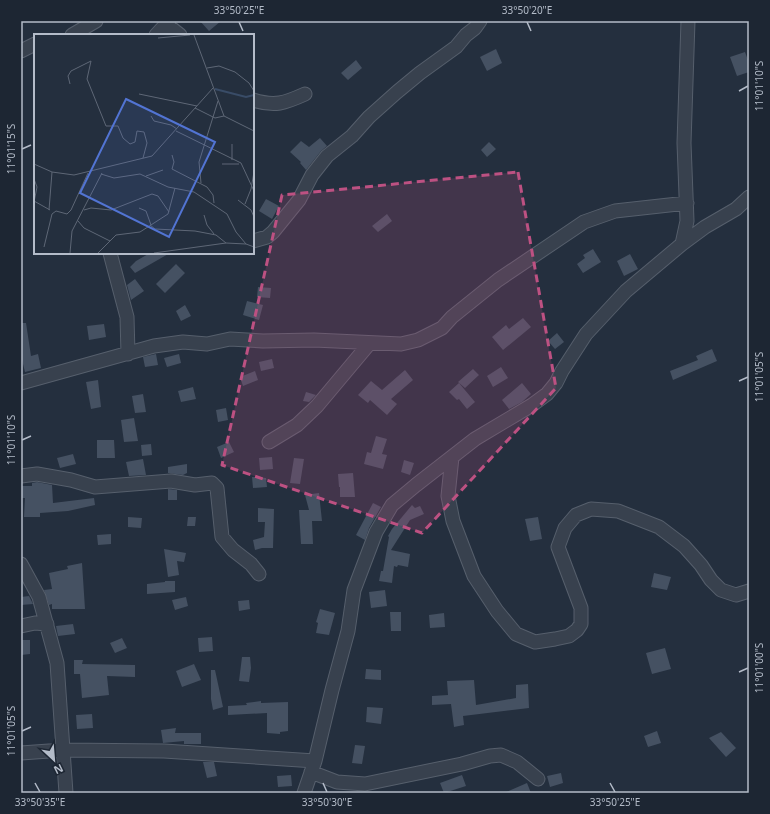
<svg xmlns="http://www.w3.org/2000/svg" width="770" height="814" viewBox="0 0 770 814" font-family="'Noto Sans',sans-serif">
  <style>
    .building { fill: #455162 }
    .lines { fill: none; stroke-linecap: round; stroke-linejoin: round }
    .street-casing { stroke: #565f6c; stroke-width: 15 }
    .street { stroke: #38414e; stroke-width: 13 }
    .marked { fill: #bd5182; fill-opacity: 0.2; stroke: #bd5182; stroke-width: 3; stroke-dasharray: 8 5; stroke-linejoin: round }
    .ticks { fill: none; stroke: #b4bcc9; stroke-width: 1.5 }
    .inset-river { fill: none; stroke: #394c67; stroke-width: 2 }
    .inset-road { fill: none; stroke: #5e6776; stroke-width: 1 }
    .view { fill: #5274d3; fill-opacity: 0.15; stroke: #5274d3; stroke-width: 2 }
    .inset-edge { fill: none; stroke: #b4bcc9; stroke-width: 2 }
    .neatline { fill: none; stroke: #b4bcc9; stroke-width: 1.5 }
    .ticks-label { font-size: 10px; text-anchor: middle; fill: #b4bcc9 }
  </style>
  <rect width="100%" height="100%" fill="#242f3e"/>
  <!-- building -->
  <path class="building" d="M200 21H221L209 31Z
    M496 49 502 63 487 71 480 57Z
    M745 52 749 63V72L737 76 730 57Z
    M356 60 362 68 348 80 341 73Z
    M320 138 327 146 321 151 306 170 300 163 301 162 290 152 301 141 309 147Z
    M489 142 496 149 487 157 481 150Z
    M266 199 279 206 272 219 259 211Z
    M387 214 392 221 378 232 372 226Z
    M593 249 601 262 583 273 577 264 585 258 583 255Z
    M150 253H170L135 273 130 267 136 261Z
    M630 254 638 269 624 276 617 261Z
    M176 264 185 273 165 293 156 284Z
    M135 279 144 291 131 300 127 285Z
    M258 287 271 288 270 298 257 297Z
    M247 301 263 305 259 320 243 315Z
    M185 305 191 316 181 321 176 311Z
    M523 318 531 327 503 350 492 337 506 325 509 329Z
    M21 323H26L31 356 38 354 41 368 25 372 21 356Z
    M104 324 106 337 89 340 87 326Z
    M557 333 564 342 555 349 548 341Z
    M712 349 717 361 673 380 670 371 698 360 696 356Z
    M156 354 158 365 145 367 143 357Z
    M179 354 181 363 167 367 164 358Z
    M272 359 274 368 261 371 259 362Z
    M501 367 508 378 493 387 487 376Z
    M473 369 479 375 465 388 458 382Z
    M405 370 413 380 391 399 397 404 387 415 370 400 368 403 358 395 371 381 382 390Z
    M255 371 258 380 243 386 240 377Z
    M98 380 101 407 91 409 86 382Z
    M459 383 475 402 467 409 459 399 457 400 449 392Z
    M522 383 531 394 522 402 509 409 502 400Z
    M193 387 196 399 181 402 178 391Z
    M306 392 316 395 309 402 303 401Z
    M143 394 146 412 135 413 132 396Z
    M226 408 228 420 218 422 216 410Z
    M134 418 138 441 124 442 121 420Z
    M376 436 387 439 382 454 387 455 383 469 364 464 367 452 371 453Z
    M97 440H114L115 458H97Z
    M229 442 234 452 221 458 217 447Z
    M151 444 152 455 142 456 141 445Z
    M73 454 76 464 60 468 57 458Z
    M272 457 273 469 260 470 259 458Z
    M294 458 304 459 300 484 290 483Z
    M143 459 146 475 129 476 126 462Z
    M404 460 414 463 410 475 401 472Z
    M187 464V473L183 475 168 473V467Z
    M353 473 355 497H340V487H339L338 474Z
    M252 477 266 478 267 487 253 488Z
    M37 482 52 485 53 503 94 498 95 505 68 511 40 513V517H24L25 498H21V486H32V483Z
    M168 489 177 490V500H168Z
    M319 493 322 521H312L313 544H301L299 510H309L305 495Z
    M373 503 381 507 369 528 365 540 356 535Z
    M412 505 415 508 420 506 424 514 410 520 391 550 410 554 408 567 398 565 397 567 394 566 392 583 379 581 381 571H383L389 537 388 536 392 529Z
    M258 508 274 509 273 548H262L255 550 253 540 264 537 265 522H258Z
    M128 517 142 518 141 528 128 527Z
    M188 517H196L195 526H187Z
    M538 517 542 539 530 541 525 519Z
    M111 534V544L98 545 97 535Z
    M164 549 186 553 184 562 177 561 179 575 168 577Z
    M82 563 85 609H52V604L49 605 44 590 52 589 49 573 68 569 67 566Z
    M654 573 671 577 667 590 651 587Z
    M165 581H175V592L147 594V584L165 582Z
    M385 590 387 606 371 608 369 592Z
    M29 596 33 604 21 605V597Z
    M186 597 188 606 175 610 172 600Z
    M249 600 250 609 239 611 238 601Z
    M320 609 335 613 329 635 316 633 318 623 316 622Z
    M390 612H401V631H391Z
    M444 613 445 627 430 628 429 615Z
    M73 624 75 634 58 636 56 626Z
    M212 637 213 651 199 652 198 638Z
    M122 638 127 648 115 653 110 643Z
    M21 640H30V654L21 655Z
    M665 648 671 669 652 674 646 653Z
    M242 657H250L251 668 249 682 239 681Z
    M74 660H83L82 664 135 665V677L107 676 109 695 82 698 80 674H74Z
    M194 664 201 680 182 687 176 671Z
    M366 669 381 670V680L365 679Z
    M211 670H215L223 707 213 710 211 699Z
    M474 680 476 705 516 698V685L528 684 529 708 463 716 464 725 454 727 451 704 432 705V696L448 695 447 681Z
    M261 701V703L288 702V731L280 732V734L267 733V713L228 715V706L247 705 246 703Z
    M367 707 383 708 381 724 366 722Z
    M92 714 93 728 77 729 76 715Z
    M176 728 175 733H201V744H184V741L163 743 161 730Z
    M657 731 661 743 648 747 644 736Z
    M721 732 736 748 726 757 709 738Z
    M355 745 365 746 362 764 352 763Z
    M203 762H214L217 776 207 778Z
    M561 773 563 783 550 787 547 776Z
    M291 775 292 786 278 787 277 776Z
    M462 775 466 786 444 793 440 783Z
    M527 783 531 793H504Z"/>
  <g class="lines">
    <defs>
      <path id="street" d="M166 24 180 35
        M72 35 96 21
        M156 35 169 21
        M21 51 35 44
        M253 100C275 107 285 103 305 94
        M253 241 267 237 273 232 299 200 312 175 327 156 352 136 369 117 397 92 420 73 456 47 466 35 475 28 480 21
        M682 244 687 221 684 143 688 21
        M110 253 127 317 128 354
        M21 383 154 346 183 342 207 344 230 339 263 341 314 340 401 344 418 340 442 328 452 317 498 280 584 222 615 211 687 203
        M269 442 297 425 317 406 369 344
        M452 457 448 496 453 521 474 576 497 611 516 634 535 642 555 639 569 636 577 630 581 624V608L558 547 565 528 576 515 591 509 618 511 659 527 684 546 701 565 711 580 721 590 736 595 749 591
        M21 476 37 474 71 480 95 487 171 481 195 485 212 483 217 488 222 537 233 550 251 564 259 574
        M21 564 39 597 57 663 66 793
        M21 626 35 623 47 624
        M21 753 63 750 164 751 315 761
        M311 772 337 782 365 784 462 764 490 756 501 755 517 762 538 779
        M304 793 315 761 332 690 348 631 354 590 376 532 392 505 416 485 475 439 532 405 547 394 556 383 562 371 586 334 626 291 682 244 705 227 736 209 749 197"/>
    </defs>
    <!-- street casing -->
    <use href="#street" class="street-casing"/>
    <!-- street -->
    <use href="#street" class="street"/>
  </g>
  <!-- marked area -->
  <path class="marked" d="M518 172 556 388 422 533 222 465 282 195Z"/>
  <!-- ticks -->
  <path class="ticks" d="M239 22 243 31M527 22 531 31M739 91 748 86M22 149 31 145M739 381 748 377M22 440 31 436M739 672 748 668M22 731 31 727M35 783 40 792M323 783 327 792M610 783 615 792"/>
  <!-- overview -->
  <g transform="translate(34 34)">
    <rect width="220" height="220" fill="#242f3e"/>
    <path class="inset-river" d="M181 55 212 63 220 61"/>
    <path class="inset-road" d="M160 1 190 82 220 97M124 4 156 1M173 34 185 32 201 38 215 49 220 57M36 50 34 42 37 37 57 27 53 45 72 92H84L89 104 96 110 101 108 103 97 110 98 113 109 109 124M105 60 163 72M161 74 181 84 190 82M117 82 120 87 137 91 143 95M142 97 207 129 220 157M198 110V126M138 121 140 128 138 135 173 153 179 161 180 169M0 130 18 138 40 141 118 122 179 54M188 130H205M67 140 80 144 106 140 134 153 160 158 193 180 202 198 212 210M112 142 129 136M0 145 3 153 0 168M167 149 165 128 184 67M204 166 217 176 220 183M0 167 16 176M211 170 217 155 220 138M105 174 112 177 117 191M15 176 18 138M50 176 57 174 77 176 118 160 124 162 135 178M170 181 173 191 180 200M44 187 50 194 76 207M116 191 121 195 161 197 182 201 192 209M10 213 18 180 22 177 33 180 37 176 54 139M36 219 38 197 68 139M64 219 82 201 106 198 134 180 141 154M120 219 192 209 212 210 220 213"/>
    <path class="view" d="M92 65 181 108 135 203 46 159Z"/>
    <rect width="220" height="220" class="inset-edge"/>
  </g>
  <!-- border -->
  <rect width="770" height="814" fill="none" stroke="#1d2633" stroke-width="44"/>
  <!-- north arrow -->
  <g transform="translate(54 760) rotate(154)" stroke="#1d2633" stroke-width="3" paint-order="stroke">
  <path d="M0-3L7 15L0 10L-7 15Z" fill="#b4bcc9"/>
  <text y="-6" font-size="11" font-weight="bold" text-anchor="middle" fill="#b4bcc9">N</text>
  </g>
  <rect x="22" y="22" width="726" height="770" class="neatline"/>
  <g class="ticks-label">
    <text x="239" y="14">33°50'25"E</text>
    <text x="527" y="14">33°50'20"E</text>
    <text transform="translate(759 86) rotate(-90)" y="4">11°01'10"S</text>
    <text transform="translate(11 149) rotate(-90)" y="4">11°01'15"S</text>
    <text transform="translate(759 377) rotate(-90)" y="4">11°01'05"S</text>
    <text transform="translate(11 440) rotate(-90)" y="4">11°01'10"S</text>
    <text transform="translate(759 668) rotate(-90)" y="4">11°01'00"S</text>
    <text transform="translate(11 731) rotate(-90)" y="4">11°01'05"S</text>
    <text x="40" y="806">33°50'35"E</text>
    <text x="327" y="806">33°50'30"E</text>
    <text x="615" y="806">33°50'25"E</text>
  </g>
</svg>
